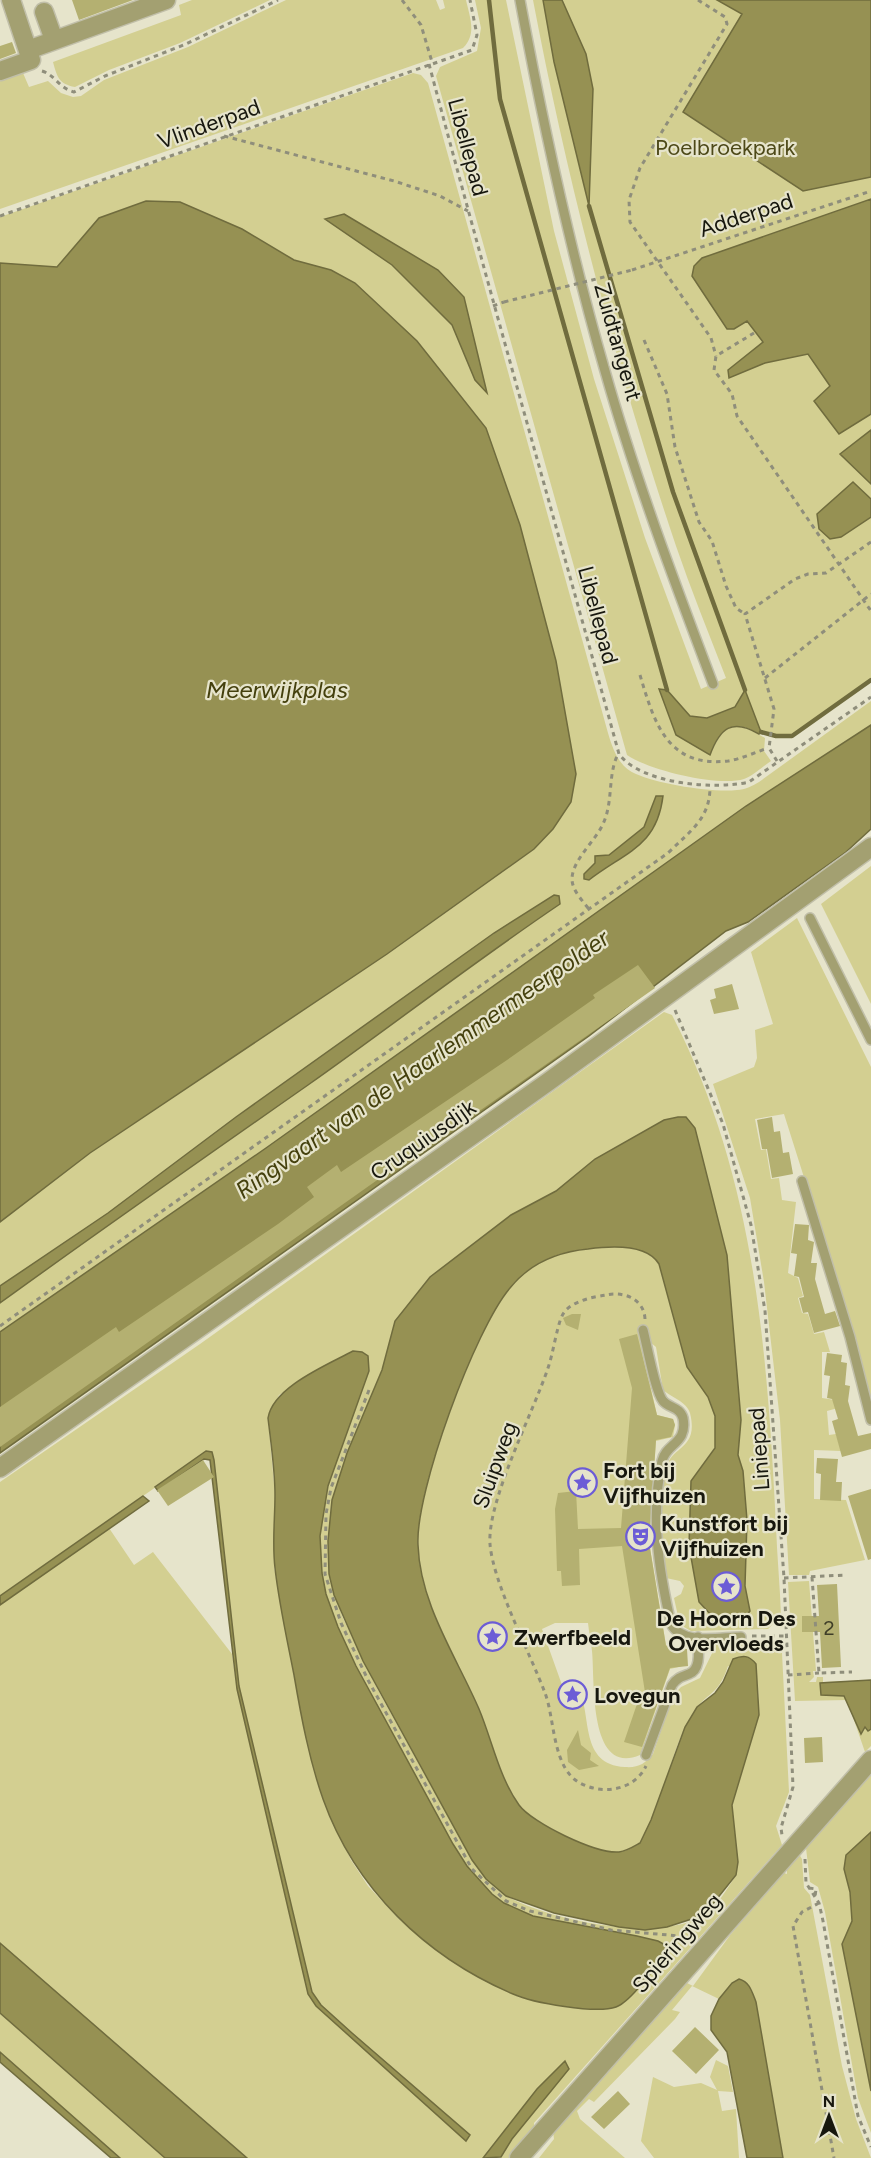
<svg xmlns="http://www.w3.org/2000/svg" width="871" height="2158" viewBox="0 0 871 2158" font-family="Figtree,sans-serif">
  <style>
    .green { fill: #d3cf91; fill-rule: evenodd }
    .water { fill: #969153; stroke: #706c3e; stroke-width: 1.5 }
    .lines { fill: none; stroke-linecap: round; stroke-linejoin: round }
    .stream { stroke: #706c3e; stroke-width: 4.5 }
    .building { fill: #b4b071 }
    .service-casing { stroke: #c1bfa9; stroke-width: 12 }
    .minor-casing { stroke: #c1bfa9; stroke-width: 21 }
    .tertiary-casing { stroke: #c1bfa9; stroke-width: 21 }
    .path { stroke: #8f8e7b; stroke-width: 3; stroke-dasharray: 4.5 4.5; stroke-linecap: butt }
    .service { stroke: #a3a071; stroke-width: 9 }
    .minor { stroke: #a3a071; stroke-width: 18 }
    .tertiary { stroke: #a3a071; stroke-width: 18 }
    .path-bridge { stroke: #8f8e7b; stroke-width: 3; stroke-dasharray: 4.5 4.5; stroke-linecap: butt }
    .labels { text-anchor: middle; dominant-baseline: central; stroke-width: 4.5; stroke-linejoin: round; paint-order: stroke }
    .number-label { font-size: 20px; fill: #3e3d27 }
    .street-label { font-size: 22px; fill: #17170e; stroke: #e6e4cb }
    .park-label { font-size: 22px; fill: #4d4918; stroke: #e6e4cb }
    .poi-label { font-size: 22px; font-weight: bold; fill: #17170e; stroke: #e6e4cb; text-anchor: start }
    .water-label { font-size: 24px; font-style: italic; fill: #44400d; stroke: #e6e4cb }
  </style>
  <rect width="100%" height="100%" fill="#e6e4cb"/>
  <!-- green -->
  <path class="green" d="M192 0H270L180 43 109 70 75 87C59 84 57 77 53 62L181 15 179 5Z
    M286 0H436L440 10 445 8 443 0H466C470 18 477 34 463 48L0 209V80L23 73 29 87 48 81 61 93 73 97 81 96 104 80 188 47Z
    M475 0H506L554 231 594 379 645 538 701 689 726 678C709 634 691 590 676 546 616 368 568 184 533 0H871V680L792 736 761 732 745 691 736 707 707 718 690 716 667 690 710 755C726 721 732 719 765 738L764 751 771 761C763 766 753 776 744 779 718 787 648 770 627 755L436 76 440 67 477 51 481 28Z
    M413 73 421 75 428 83 608 733C613 750 619 767 636 774 658 784 713 793 737 790 745 790 752 786 759 782L871 701V725L746 806 266 1148 0 1332V1222L90 1153 387 954 534 849 553 829 576 774 556 661 520 525 486 428 417 341 355 283 331 270 294 260 242 229 99 218 57 268 0 263V217Z
    M871 866V1004L821 904Z
    M797 918 871 1067V1404L850 1323 784 1114 755 1119 761 1150 766 1149 771 1179 779 1178 782 1200 796 1202 788 1273 798 1278 803 1296 798 1298 802 1313 808 1314 814 1334 824 1332 830 1352H822V1398L835 1400 838 1408 827 1411 829 1435 836 1434 841 1451 814 1450V1499L846 1500 865 1560 810 1571 809 1575H789L780 1420 764 1282 750 1198 713 1084 754 1067 757 1058 755 1030 773 1024 751 952Z
    M664 1012 672 1015C755 1177 767 1348 776 1526 777 1556 780 1586 781 1616L768 1629 691 1631 684 1627 678 1616 674 1598 681 1594 684 1586 680 1581 666 1578C661 1543 656 1503 666 1468 672 1445 699 1450 690 1413 687 1402 671 1397 663 1390L656 1347 638 1332 657 1415 673 1419 675 1425 673 1437 656 1441 649 1542 666 1645 685 1649 687 1665 670 1669 640 1755C588 1777 595 1680 592 1651 591 1642 589 1633 588 1623H555L542 1629 562 1685C568 1686 575 1686 579 1691 592 1714 579 1765 625 1767 638 1768 645 1764 653 1754L673 1696 681 1687 700 1678 717 1643 768 1641 782 1653 789 1792 776 1826 782 1845 534 2123V2128L509 2158H500L565 2061 537 2089 483 2158H247L0 1943V1605L109 1528 134 1565 153 1552 232 1654 237 1689 308 1994 316 2006 466 2140 470 2135 352 2033 321 2005 312 1992 239 1686 212 1452H206L0 1596V1482L200 1344ZM678 1117H686L695 1128 727 1255 741 1419 738 1455 743 1471 747 1520 745 1586 750 1611 699 1602 689 1546 691 1481 715 1447V1415L708 1397 687 1367 659 1264C647 1244 610 1246 588 1249 557 1252 530 1263 510 1288 476 1328 415 1493 418 1545 421 1605 456 1655 479 1709 492 1740 499 1777 519 1805 532 1823 597 1854 619 1852 627 1851 633 1847 640 1843 665 1804 668 1753 693 1713 706 1692 718 1697 728 1666L758 1683 759 1715 732 1805 736 1875C727 1889 716 1909 701 1917 655 1942 551 1921 506 1896 492 1888 482 1873 472 1860L378 1690 342 1616 329 1574 328 1541 332 1500 347 1453 382 1370 395 1321 430 1277 511 1215 556 1191 595 1159 664 1120ZM353 1351 369 1363V1371L328 1486 320 1536 322 1573 326 1594 338 1627 356 1666 453 1844 467 1866 492 1894 504 1903 533 1916 637 1936 667 1946 668 1951 630 1996 616 2007 566 2006 519 1997 462 1968 429 1944 398 1918 368 1886 351 1860 322 1797 300 1709 274 1567 275 1495 268 1418 279 1395Z
    M809 1581 816 1671H813L814 1677 809 1682H816L817 1677H823V1682L871 1680V1746L865 1752 847 1700 795 1701 788 1582Z
    M871 1775V1832L846 1856 844 1869 850 1892 852 1921 842 1944 871 2091V2133L858 2098 825 1912 818 1887 810 1882 806 1848Z
    M799 1854 802 1859 804 1888 810 1895 842 2066 856 2119 871 2158H783L756 2002 751 1988 732 1983 719 1999 692 1986 672 2010 680 2012 675 2019 594 2102 589 2099 577 2111 580 2119 625 2158H539L554 2139 553 2131 685 1982 693 1986 731 1934 784 1873 787 1874V1869Z
    M0 2013 165 2158H120L0 2052Z
    M716 2060 728 2066 733 2092 718 2091 722 2111 736 2109 739 2158H654L641 2141 653 2077 674 2087 701 2083 717 2090 710 2077Z"/>
  <!-- water -->
  <path class="water" d="M543 0H562L586 54 593 89 589 206 554 62Z
    M717 0H871V177L803 191 683 112 742 14Z
    M871 199V414L839 434 814 401 830 386 808 354 765 363 729 378 728 370 763 342 747 321 734 329H727L692 276 694 266 702 258Z
    M146 201 180 202 242 229 294 260 331 270 355 283 417 341 486 428 520 525 556 661 576 774 571 802 553 829 534 849 387 954 90 1153 0 1222V263L57 267 99 218Z
    M344 214 438 270 464 297 487 393 475 380 452 325 392 265 325 219Z
    M871 430V484L840 454Z
    M853 482 871 499V517L841 537 830 539 819 529 817 514Z
    M659 689 667 690 690 716 707 718 735 707 745 690 761 732 759 734C732 718 720 728 710 755L676 735Z
    M871 725V829L846 852 748 922 726 931 589 1036 0 1453V1332L266 1148 746 806Z
    M656 796H663C657 847 625 852 589 880L584 879V874L595 863V856L609 855 644 827Z
    M554 895 559 896 560 904C474 962 393 1025 308 1085 205 1157 102 1229 0 1303V1286L108 1213 236 1117 494 933Z
    M678 1117H686L695 1128 727 1255 741 1420 738 1455 743 1471 747 1520 745 1586 750 1611C742 1624 724 1619 712 1616L699 1602 689 1546 691 1481 715 1448V1416L708 1397 687 1367 659 1264C647 1244 610 1246 588 1249 557 1252 530 1263 510 1288 475 1329 415 1492 418 1545 420 1604 456 1656 479 1709 492 1740 499 1777 519 1805 532 1823 596 1854 619 1852 627 1851 633 1847 640 1843L651 1820 685 1727 697 1707 715 1693 723 1682 733 1659C743 1655 749 1655 756 1664L759 1715 732 1805 738 1862 736 1875 704 1915 667 1927 645 1930 619 1927 554 1913 506 1896 486 1879 472 1860 363 1661 334 1595 329 1574 328 1541 332 1500 347 1453 382 1370 395 1321 430 1277 511 1215 556 1191 595 1159 664 1120Z
    M353 1351 362 1352 368 1356 369 1371 328 1486 320 1536 322 1573 326 1594 338 1627 356 1666 453 1844 467 1866 492 1894 504 1903 533 1916 637 1936 658 1941 667 1946 665 1954C655 1967 631 2002 616 2007 596 2014 533 2003 513 1994 426 1957 355 1889 323 1799 309 1759 301 1716 294 1675 287 1639 279 1604 275 1568 272 1543 275 1519 275 1495 275 1469 271 1444 268 1418 273 1387 327 1365 353 1351Z
    M206 1451 212 1452 214 1460 239 1686 312 1992 321 2005 352 2033 470 2135 466 2141 316 2006 308 1994 237 1689 210 1460 204 1459 158 1491 155 1487Z
    M143 1496 149 1501 0 1605V1596Z
    M871 1680V1729L868 1731 865 1727 861 1734 844 1696 821 1695 820 1683Z
    M871 1832V2091L842 1944 852 1921 850 1892 844 1869 846 1855Z
    M0 1943 247 2158H165L0 2013Z
    M739 1979C750 1982 752 1992 756 2002L783 2158H747L727 2052 711 2030V2016L719 1999 732 1983Z
    M0 2052 120 2158H111L0 2062Z
    M565 2061 569 2069 512 2139 501 2157 483 2158 537 2089Z"/>
  <g class="lines">
    <!-- stream -->
    <path class="stream" d="M489 0 500 99 667 690
      M589 206 673 492 745 690
      M761 732 776 736H792L871 680"/>
  </g>
  <!-- building -->
  <path class="building" d="M72 0H133L79 20Z
    M12 42 16 53 0 59V46Z
    M638 965 655 988 391 1173 390 1171 0 1447V1407L116 1327 119 1332 278 1224 314 1197 307 1187 337 1165 341 1172 507 1060 595 998 593 995Z
    M732 984 739 1009 714 1014 710 1000 716 998 714 989Z
    M772 1117 774 1132 780 1131 783 1153 789 1152 793 1174 772 1178 767 1149H762L757 1120Z
    M795 1224 809 1225 808 1240 814 1242 811 1263H817L815 1279 825 1314 835 1311 840 1326 814 1333 808 1312 803 1313 799 1298 804 1297 799 1277 794 1276 797 1254 791 1253Z
    M572 1314H581L578 1330 566 1325 563 1318Z
    M637 1334 657 1415 673 1419 675 1425 671 1437 656 1440 649 1542 666 1646 687 1649 688 1666 670 1668 642 1747 624 1742 638 1701 647 1705 622 1546 579 1549 580 1585 562 1586 561 1571H557L555 1509 558 1493 576 1491 578 1529 621 1528 632 1388 619 1339Z
    M827 1353 842 1355 841 1362 847 1363 845 1385 850 1386 848 1401 858 1436 871 1433V1449L842 1457 832 1421 838 1419 832 1399 827 1398 830 1376 824 1375Z
    M817 1458 838 1459 836 1482H842L841 1501 820 1500 821 1474 816 1473Z
    M203 1460 214 1477 168 1506 157 1490Z
    M871 1489V1559L868 1560 848 1496Z
    M837 1584 841 1667 822 1668 820 1632H802V1616H819L817 1585Z
    M572 1690 580 1697 578 1702 569 1705 565 1697Z
    M578 1730 581 1745 591 1753 590 1760 599 1766 579 1770 568 1762 567 1750Z
    M822 1737 823 1762 805 1763 804 1738Z
    M695 2027 719 2050 696 2074 672 2051Z
    M618 2091 630 2104 604 2129 591 2117Z"/>
  <g class="lines">
    <defs>
      <path id="service" d="M520 0C543 124 570 250 605 371 635 477 674 581 713 684
        M810 918 871 1040
        M802 1181 850 1337 871 1420
        M643 1330C647 1345 655 1391 663 1401 669 1408 680 1407 683 1418 688 1444 666 1443 662 1461 650 1516 659 1571 671 1624 683 1646 720 1637 741 1637
        M646 1755 672 1685C677 1678 681 1677 689 1674 702 1669 698 1649 698 1637"/>
      <path id="minor" d="M44 12 54 40
        M28 50 166 0
        M0 71 31 60 11 0"/>
      <path id="tertiary" d="M0 1468 548 1082 871 847
        M519 2158 871 1760"/>
    </defs>
    <!-- service casing -->
    <use href="#service" class="service-casing"/>
    <!-- minor casing -->
    <use href="#minor" class="minor-casing"/>
    <!-- tertiary casing -->
    <use href="#tertiary" class="tertiary-casing"/>
    <!-- path -->
    <path class="path" d="M402 0 421 25 432 62
      M698 0 725 17 727 24 640 168 629 200 630 222 711 338 716 356
      M429 64C490 295 556 524 619 754 641 784 714 790 749 782L871 697
      M42 71C55 75 59 88 74 92L105 76 186 44 278 0
      M224 136 394 181 440 196 468 211
      M0 216 472 50 477 35 470 0
      M632 270 871 191
      M493 306 504 302
      M754 333 716 356 714 370 732 394 737 416 871 611
      M644 340 667 394 675 447 699 522 712 541 726 586 736 608 745 614
      M640 675C654 722 667 768 728 761 741 759 756 752 768 748
      M765 678 871 594
      M777 761 769 748 774 709 745 614 795 579 808 574 826 573 871 542
      M588 908C582 900 572 890 572 879 572 861 594 842 602 826 614 803 607 776 618 754
      M675 1010 723 1124 751 1225 765 1311 784 1578 793 1787 781 1828 782 1835
      M645 1319C644 1299 624 1291 606 1295 592 1297 568 1302 562 1316 557 1326 553 1354 548 1368 533 1413 487 1501 490 1544 493 1583 530 1653 545 1693 555 1719 552 1768 580 1783 602 1795 634 1791 646 1766
      M0 1326 668 853C690 831 710 819 710 787
      M369 1390 331 1488 326 1514 325 1574 341 1623 368 1680 472 1869 506 1901 530 1911 611 1930 691 1937
      M812 1577 819 1673 852 1672
      M784 1578 846 1575
      M752 1636H787
      M788 1675 819 1673
      M805 1859 806 1883 819 1903 823 1921 858 2116 871 2147
      M809 1888 816 1889 815 1897
      M819 1903 802 1912 793 1926 834 2158"/>
    <!-- service -->
    <use href="#service" class="service"/>
    <!-- minor -->
    <use href="#minor" class="minor"/>
    <!-- tertiary -->
    <use href="#tertiary" class="tertiary"/>
    <!-- path-bridge -->
    <path class="path-bridge" d="M504 302 632 270"/>
  </g>
  <!-- icons -->
  <defs>
    <symbol id="sight-ring" viewBox="-11 -11 22 22"><circle r="9.5" fill="#e6e4cb" stroke="#6c5cd6" stroke-width="1.5"/><path d="M0-6L1.8-2.2L6-1.7L2.9 1.2L3.7 5.4L0 3.3L-3.7 5.4L-2.9 1.2L-6-1.7L-1.8-2.2Z" fill="#6c5cd6"/></symbol>
    <symbol id="theatre-ring" viewBox="-11 -11 22 22"><circle r="9.5" fill="#e6e4cb" stroke="#6c5cd6" stroke-width="1.5"/><path d="M-5-5.5Q0-4 5-5.5V0Q5 5 0 6Q-5 5-5 0ZM-3.3-2.5H-1v1.5H-3.3ZM1-2.5H3.3v1.5H1ZM-2.8 1Q0 5.5 2.8 1Z" fill="#6c5cd6"/></symbol>
  </defs>
  <g fill-rule="evenodd">
    <use href="#sight-ring" x="566" y="1466" width="33" height="33"/>
    <use href="#theatre-ring" x="624" y="1520" width="33" height="33"/>
    <use href="#sight-ring" x="710" y="1570" width="33" height="33"/>
    <use href="#sight-ring" x="476" y="1620" width="33" height="33"/>
    <use href="#sight-ring" x="556" y="1678" width="33" height="33"/>
  </g>
  <g class="labels">
    <!-- number labels -->
    <g class="number-label">
      <text x="829" y="1628">2</text>
    </g>
    <!-- street labels -->
    <g class="street-label">
      <text transform="translate(209 124) rotate(-20)">Vlinderpad</text>
      <text transform="translate(468 147) rotate(75)">Libellepad</text>
      <text transform="translate(746 215) rotate(-18)">Adderpad</text>
      <text transform="translate(618 342) rotate(74)">Zuidtangent</text>
      <text transform="translate(598 615) rotate(75)">Libellepad</text>
      <text transform="translate(423 1140) rotate(-35)">Cruquiusdijk</text>
      <text transform="translate(759 1449) rotate(-94)">Liniepad</text>
      <text transform="translate(495 1465) rotate(-70)">Sluipweg</text>
      <text transform="translate(677 1943) rotate(-49)">Spieringweg</text>
    </g>
    <!-- park labels -->
    <g class="park-label">
      <text x="725" y="147">Poelbroekpark</text>
    </g>
    <!-- poi labels -->
    <g class="poi-label">
      <text x="603" y="1470">Fort bij<tspan x="603" dy="25">Vijfhuizen</tspan></text>
      <text x="661" y="1523">Kunstfort bij<tspan x="661" dy="25">Vijfhuizen</tspan></text>
      <text x="726" y="1618" text-anchor="middle">De Hoorn Des<tspan x="726" dy="25">Overvloeds</tspan></text>
      <text x="514" y="1637">Zwerfbeeld</text>
      <text x="594" y="1695">Lovegun</text>
    </g>
    <!-- water labels -->
    <g class="water-label">
      <text x="277" y="689">Meerwijkplas</text>
      <text transform="translate(422 1064) rotate(-35)">Ringvaart van de Haarlemmermeerpolder</text>
    </g>
  </g>
  <!-- north arrow -->
  <g transform="translate(829 2116)" stroke="#e6e4cb" stroke-width="4.5" paint-order="stroke">
  <path d="M0-4.5L10 22L0 15L-10 22Z" fill="#17170e"/>
  <text y="-9" font-size="16" font-weight="bold" text-anchor="middle" fill="#17170e">N</text>
  </g>
</svg>
